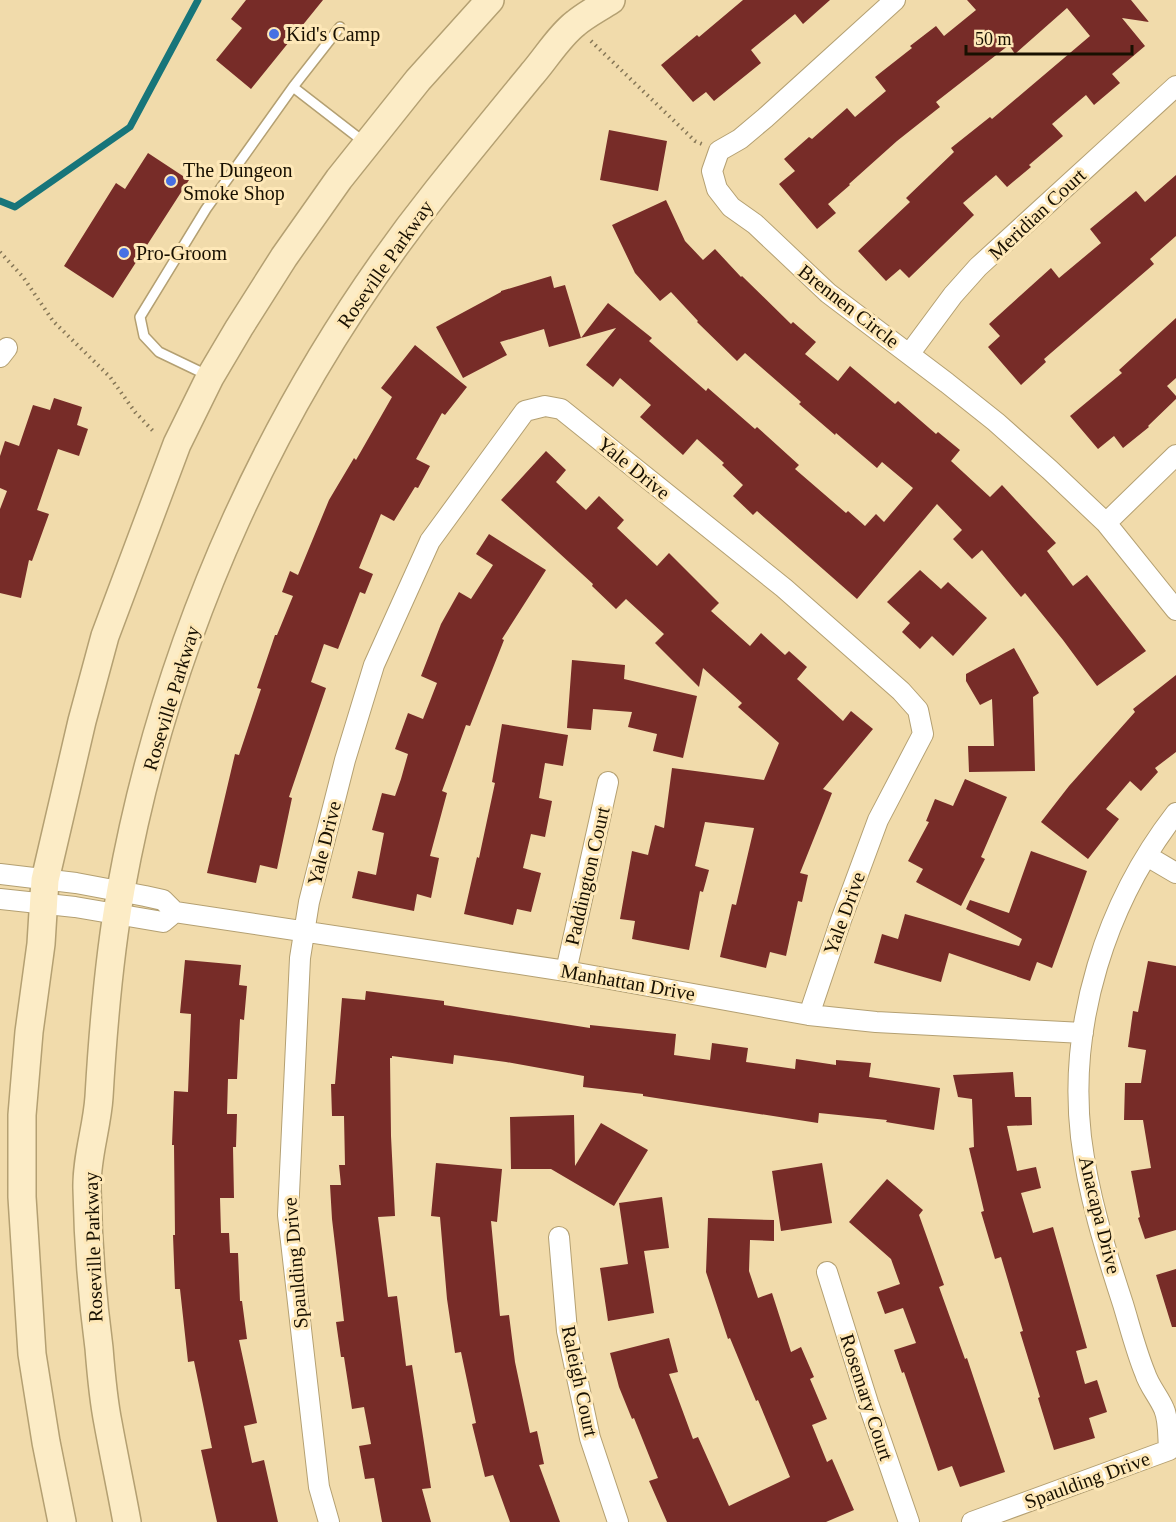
<svg xmlns="http://www.w3.org/2000/svg" width="1176" height="1522" viewBox="0 0 1176 1522" font-family="'Times New Roman',serif">
  <style>
    .lines { fill: none; stroke-linecap: round; stroke-linejoin: round }
    .stream { stroke: #17757a; stroke-width: 7 }
    .building { fill: #772c28 }
    .lane-casing { stroke: #b4a072; stroke-width: 12 }
    .street-casing { stroke: #b4a072; stroke-width: 22 }
    .secondary-casing { stroke: #b4a072; stroke-width: 30 }
    .path { stroke: #867757; stroke-width: 4; stroke-dasharray: 1.5 4.5; stroke-linecap: butt }
    .lane { stroke: #fff; stroke-width: 9 }
    .street { stroke: #fff; stroke-width: 20 }
    .secondary { stroke: #fcecc6; stroke-width: 27 }
    .poi-dot { fill: #4870e3; stroke: #fee8b8; stroke-width: 2 }
    .labels { text-anchor: middle; dominant-baseline: central; stroke-width: 6; stroke-linejoin: round; paint-order: stroke }
    .poi-label { font-size: 20px; fill: #181001; stroke: #fee8b8; text-anchor: start }
    .street-label { font-size: 20px; fill: #181001; stroke: #fee8b8 }
  </style>
  <rect width="100%" height="100%" fill="#f1dbab"/>
  <g class="lines">
    <!-- stream -->
    <path class="stream" d="M0 201 15 207 130 127 198 0"/>
  </g>
  <!-- building -->
  <path class="building" d="M246 0H323L251 89 216 60 242 28 231 19Z
    M743 0H830L803 24 795 14 751 50 761 63 714 101 706 92 693 102 661 65 697 35 699 37Z
    M967 0H1131L1149 22 1122 18 1145 46 1112 74 1120 83 1094 105 1086 95 1052 124 1063 136 1029 165 1031 167 1007 187 996 175 963 203 974 215 909 278 900 269 886 281 858 251 910 202 906 198 954 152 951 148 990 117 992 119 1090 36 1067 8 1015 54 1009 45 936 102 940 107 897 141 849 184 850 185 828 204 836 213 817 229 779 184 795 171 784 159 809 137 812 139 847 108 855 117 886 91 875 77 912 48 910 46 936 26 944 36 976 10Z
    M609 130 667 141 658 191 600 180Z
    M148 153 189 180 113 298 64 266 116 183 125 189Z
    M1176 175V236L1150 259 1154 264 1044 359 1046 362 1021 385 988 347 1000 336 989 324 1051 268 1059 278 1101 243 1090 229 1136 191 1145 202Z
    M666 200 685 241 703 260 715 249 741 277 742 276 791 324 793 322 816 342 805 354 838 381 850 366 895 404 898 401 936 434 938 432 960 450 951 461 990 497 1002 485 1056 543 1047 551 1073 586 1087 575 1146 651 1097 686 1063 640 1025 593 1021 597 982 550 972 559 953 539 962 530 937 504 857 599 757 511 753 515 733 496 743 485 722 465 724 463 697 439 683 455 640 417 651 405 620 378 613 387 586 365 616 328 581 338 608 303 652 338 649 341 706 391 708 388 755 429 757 427 799 465 795 469 846 513 848 511 865 526 876 514 884 522 913 488 882 462 877 468 836 433 835 435 799 404 801 402 745 353 737 361 697 322 698 321 671 292 660 301 635 273 612 225Z
    M551 276 554 288 565 285 581 338 549 347 544 329 500 342 507 355 463 378 436 327 501 292V291Z
    M1176 318V378L1167 386 1176 396V399L1148 426 1149 427 1123 448 1114 436 1098 449 1070 416 1122 373 1119 370Z
    M415 345 467 387 445 415 442 413 416 459 430 466 418 488 415 487 394 521 381 514 359 568 373 574 365 594 360 592 338 649 324 644 311 682 326 688 289 797 292 798 277 869 260 865 256 883 207 873 235 754 239 755 261 689 257 688 275 635H277L293 596 282 592 290 571 298 575 329 500 354 458 356 460 392 397 381 388Z
    M54 398 82 407 77 425 88 429 79 456 58 449 37 510 49 514 32 561 29 560 21 598 0 593V509L7 491 0 488V456L5 441 19 446 33 405 50 410Z
    M546 451 566 470 556 482 586 510 599 496 624 520 617 528 657 566 669 553 719 603 711 611 750 646 761 633 785 655 789 651 807 667 797 679 843 721 851 711 873 729 823 789 832 793 800 873 808 875 802 902 798 901 786 956 770 952 766 968 720 957 732 904 736 905 754 828 705 822 695 866 709 870 703 892 700 891 689 950 632 939 635 921 620 919 632 851 648 855 655 825 664 828 672 768 764 780 779 743 738 707 742 703 703 668 699 687 655 643 664 634 626 599 616 609 592 586 593 584 501 500Z
    M489 534 546 570 502 639 504 640 470 726 466 725 442 791 447 793 430 856 439 858 431 898 417 894 414 911 352 898 358 871 376 875 384 833 372 830 382 793 395 796 401 779 408 754 395 749 408 713 423 719 437 683 421 676 441 624 459 592 471 599 493 565 476 554Z
    M920 570 941 589 948 582 987 618 953 656 932 636 920 649 902 632 910 623 887 602Z
    M1014 648 1039 693 1033 697 1035 771 969 772 968 746H994L992 699 980 705 966 681V674Z
    M572 660 625 665 624 679 697 696 683 758 653 751 657 734 628 727 632 712 593 709 591 730 567 728Z
    M1176 675V752L1155 768 1158 772 1141 791 1130 781 1106 809 1119 819 1088 859 1041 822 1069 786 1135 712 1133 709Z
    M502 724 568 735 563 766 545 763 539 798 552 801 545 837 531 834 523 868 541 873 531 912 517 909 513 925 464 914 477 857 479 858 495 783 492 782Z
    M965 779 1007 797 981 857 985 859 961 906 916 882 923 869 908 861 929 822 926 821 935 799 953 806Z
    M1031 851 1087 871 1052 968 1037 962 1030 981 949 953 941 982 874 963 882 934 898 939 905 914 1019 946 1022 939 966 909 970 900 1009 913Z
    M185 960 241 965 239 985 247 986 244 1020 240 1019 237 1079H228L227 1114H237L236 1147H233L234 1198H220L221 1233H229L230 1253H238L240 1301H242L247 1339 239 1340 257 1423 244 1426 252 1463 264 1460 278 1522H217L201 1450 212 1448 194 1361 188 1362 180 1289H175L173 1235H175L174 1145H172L174 1091 188 1092 191 1014 180 1013Z
    M1148 961 1176 966V1230L1145 1239 1138 1218 1140 1217 1131 1171 1151 1168 1143 1120H1124L1125 1083H1141L1146 1050 1128 1047 1133 1011 1138 1012Z
    M366 991 444 1001V1005L590 1028V1025L676 1034 674 1055 710 1060 712 1043 748 1048 746 1062 795 1069 796 1059 836 1065V1060L871 1063 869 1077 940 1088 934 1130 886 1122 887 1120 819 1113 818 1123 643 1096V1094L583 1087 584 1076 506 1062 454 1055 453 1064 392 1056V1058H390L391 1136 395 1216 378 1217 388 1297 397 1296 406 1366 412 1365 431 1488 422 1489 431 1522H382L374 1478 365 1479 359 1446 371 1444 364 1407 352 1409 344 1357H341L336 1322 344 1321 332 1219 330 1185H341L339 1165H345L344 1116H332L331 1084H335L342 998 365 1000Z
    M1013 1072 1015 1097H1031L1032 1125 1007 1126 1017 1171 1036 1167 1041 1188 1021 1193 1033 1233 1053 1227 1087 1348 1076 1351 1085 1384 1097 1380 1107 1412 1089 1418 1095 1438 1054 1450 1038 1398 1040 1397 1020 1332 1023 1331 1001 1257 995 1259 981 1212 984 1211 969 1148 974 1147 972 1099 958 1097 953 1075Z
    M574 1115 575 1166 601 1123 648 1150 614 1206 551 1169H511L510 1117Z
    M436 1163 502 1169 497 1222 491 1221 500 1316 509 1315 515 1362 530 1433 537 1431 544 1464 539 1465 560 1522H510L493 1475 485 1477 472 1424 476 1423 461 1352 455 1353 447 1299 440 1217 431 1216Z
    M822 1163 832 1223 781 1231 772 1171Z
    M887 1179 923 1210 919 1215 944 1285 939 1287 965 1359 967 1358 1005 1472 960 1487 952 1466 938 1471 904 1372 902 1373 894 1350 916 1343 903 1308 885 1314 877 1292 900 1284 891 1259 849 1222Z
    M662 1197 669 1248 644 1251 654 1313 608 1321 600 1268 628 1264 619 1203Z
    M708 1218 774 1220V1241L750 1240 749 1271 758 1298 772 1293 791 1352 801 1347 814 1377 810 1379 827 1419 812 1425 827 1462 832 1459 854 1510 826 1522H667L649 1481 658 1478 634 1418 632 1419 619 1387 610 1353 669 1338 678 1372 669 1374 693 1439 698 1437 729 1506 790 1477 758 1400 756 1401 730 1338 728 1339 706 1272Z
    M1176 1269V1327H1172L1156 1275Z"/>
  <g class="lines">
    <defs>
      <path id="lane" d="M293 87 364 142
        M207 375 159 352 144 336 140 317 206 209 293 87 340 27"/>
      <path id="street" d="M895 0 765 118 740 139 719 151 712 171 717 189 731 207 755 224 828 293 947 383 996 422 1050 470 1106 523 1176 610
        M910 353 953 295 978 267 1176 86
        M0 357 7 348
        M1106 523 1176 455
        M1147 856 1176 873
        M0 874 76 883 145 896 163 900 175 912 566 971 809 1015 876 1022 1083 1033
        M0 899 75 907 163 922 175 912
        M566 971 608 782
        M559 1237 567 1331 590 1438 618 1522
        M827 1272 868 1403 909 1522
        M329 1522 319 1487 288 1215 300 958 309 902 345 760 374 665 430 541 525 411 545 406 561 409 784 588 901 691 918 710 923 734 878 820 841 920 809 1015
        M972 1522 1169 1450C1168 1437 1169 1420 1164 1409 1159 1397 1149 1386 1145 1373 1136 1351 1130 1327 1123 1304 1105 1249 1088 1194 1081 1137 1068 1023 1106 903 1176 813"/>
      <path id="secondary" d="M62 1522 46 1442 32 1354 22 1197V1115L29 1032 41 944 45 880 82 721 105 636 177 444 210 377 239 328 284 257 339 179 418 80 490 0
        M127 1522C121 1489 114 1456 108 1423 103 1398 101 1373 99 1348 92 1295 88 1242 87 1189 86 1158 97 1128 99 1097 103 1028 109 957 121 889 167 634 276 393 437 191 468 152 500 113 532 74 546 58 559 36 576 23 587 14 599 8 611 0"/>
    </defs>
    <!-- lane casing -->
    <use href="#lane" class="lane-casing"/>
    <!-- street casing -->
    <use href="#street" class="street-casing"/>
    <!-- secondary casing -->
    <use href="#secondary" class="secondary-casing"/>
    <!-- path -->
    <path class="path" d="M591 41 695 141 702 144
      M0 252 23 277 53 321 110 377 135 412 155 433"/>
    <!-- lane -->
    <use href="#lane" class="lane"/>
    <!-- street -->
    <use href="#street" class="street"/>
    <!-- secondary -->
    <use href="#secondary" class="secondary"/>
  </g>
  <!-- markers -->
  <g class="poi-dot">
    <circle cx="274" cy="34" r="6"/>
    <circle cx="171" cy="181" r="6"/>
    <circle cx="124" cy="253" r="6"/>
  </g>
  <g class="labels">
    <!-- poi labels -->
    <g class="poi-label">
      <text x="286" y="34">Kid's Camp</text>
      <text x="183" y="170">The Dungeon<tspan x="183" dy="23">Smoke Shop</tspan></text>
      <text x="136" y="253">Pro-Groom</text>
    </g>
    <!-- street labels -->
    <g class="street-label">
      <text transform="translate(1037 214) rotate(-43)">Meridian Court</text>
      <text transform="translate(385 264) rotate(-55)">Roseville Parkway</text>
      <text transform="translate(849 306) rotate(38)">Brennen Circle</text>
      <text transform="translate(634 468) rotate(39)">Yale Drive</text>
      <text transform="translate(171 698) rotate(-73)">Roseville Parkway</text>
      <text transform="translate(324 843) rotate(-76)">Yale Drive</text>
      <text transform="translate(587 876) rotate(-77)">Paddington Court</text>
      <text transform="translate(844 913) rotate(-70)">Yale Drive</text>
      <text transform="translate(628 982) rotate(10)">Manhattan Drive</text>
      <text transform="translate(1100 1215) rotate(76)">Anacapa Drive</text>
      <text transform="translate(93 1247) rotate(-92)">Roseville Parkway</text>
      <text transform="translate(295 1263) rotate(-95)">Spaulding Drive</text>
      <text transform="translate(580 1381) rotate(78)">Raleigh Court</text>
      <text transform="translate(867 1397) rotate(72)">Rosemary Court</text>
      <text transform="translate(1087 1480) rotate(-20)">Spaulding Drive</text>
    </g>
  </g>
  <!-- scale -->
  <path d="M966 45v9h166v-9" fill="none" stroke="#181001" stroke-width="3"/>
  <text x="975" y="45" font-size="18" fill="#181001" stroke="#fee8b8" stroke-width="4.5" paint-order="stroke">50 m</text>
</svg>
